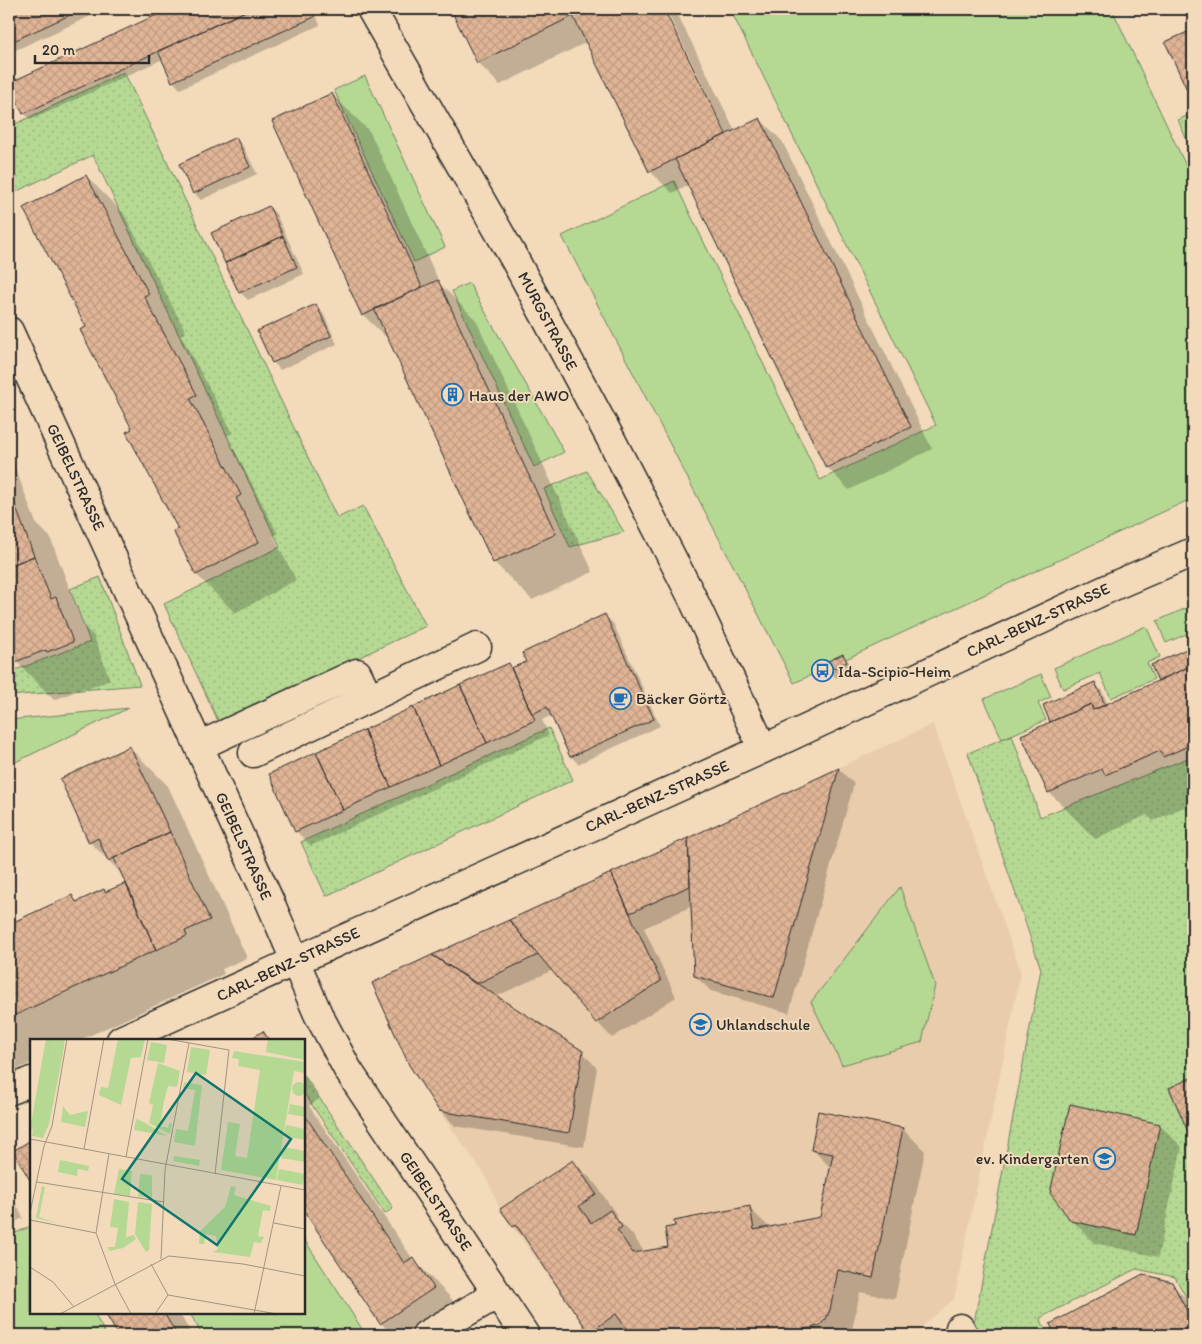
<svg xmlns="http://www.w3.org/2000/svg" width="1202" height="1344" viewBox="0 0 1202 1344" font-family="Itim,sans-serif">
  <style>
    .built { fill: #e9ccac }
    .green { fill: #b5d993; stroke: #70825f }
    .garden { fill: url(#garden-dots); stroke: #70825f }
    .shadow { fill: #0003 }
    .building { fill: url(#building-cross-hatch); stroke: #2b2b2b }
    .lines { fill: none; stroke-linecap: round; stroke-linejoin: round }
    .minor-casing { stroke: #2b2b2b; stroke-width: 31 }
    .minor { stroke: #f2daba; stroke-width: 28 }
    .labels { text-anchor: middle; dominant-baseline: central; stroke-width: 4; stroke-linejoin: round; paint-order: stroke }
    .street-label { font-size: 16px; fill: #2b2b2b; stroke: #f2daba }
    .poi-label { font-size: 16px; fill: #2b2b2b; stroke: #f2daba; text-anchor: start }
    .inset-road { fill: none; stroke: #a29481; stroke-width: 1 }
    .view { fill: #0f766e; fill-opacity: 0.15; stroke: #0f766e; stroke-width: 2.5 }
    .inset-edge { fill: none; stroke: #2b2b2b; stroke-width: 2.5 }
  </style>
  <defs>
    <pattern id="garden-dots" width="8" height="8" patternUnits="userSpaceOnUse" patternTransform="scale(1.25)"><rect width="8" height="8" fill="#b5d993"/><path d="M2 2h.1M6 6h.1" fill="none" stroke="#9cba7f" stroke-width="1.8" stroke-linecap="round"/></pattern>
    <pattern id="building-cross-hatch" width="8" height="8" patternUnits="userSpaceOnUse" patternTransform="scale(1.25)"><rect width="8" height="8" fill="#e0b496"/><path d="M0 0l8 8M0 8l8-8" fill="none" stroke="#c09b81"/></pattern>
  </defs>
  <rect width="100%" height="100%" fill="#f2daba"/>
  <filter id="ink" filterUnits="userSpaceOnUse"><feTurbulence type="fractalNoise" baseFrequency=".02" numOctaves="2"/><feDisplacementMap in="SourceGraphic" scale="10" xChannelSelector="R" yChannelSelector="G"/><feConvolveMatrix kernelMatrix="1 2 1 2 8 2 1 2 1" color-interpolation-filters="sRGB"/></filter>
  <g filter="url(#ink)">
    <!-- built -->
    <path class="built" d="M933 724 1021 972 954 1299 920 1328 919 1335H591L500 1209 485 1175 439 1111 409 1065 372 983Z"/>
    <!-- green -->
    <path class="green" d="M730 9H1112L1193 181V498L794 683 562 236 674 181 820 480 936 425Z
      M365 76 445 247 414 262 334 90Z
      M469 283 564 452 534 467 452 291Z
      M1193 605V631L1166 643 1157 621Z
      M1146 626 1160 657 1147 663 1154 679 1111 698 1100 673 1063 689 1054 668Z
      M1041 674 1051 697 1038 703 1046 720 1002 739 984 699Z
      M129 708 9 765V720Z
      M900 887 935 985 922 1042 842 1065 811 1002Z
      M31 1226V1313H94L106 1335H9V1236Z
      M304 1239 364 1332 359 1335H202L190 1313H304Z"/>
    <!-- garden -->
    <path class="garden" d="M124 72 337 518 363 506 426 626 219 723 164 604 280 547 93 155 9 195V127Z
      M1193 113V154L1178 120Z
      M587 471 624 532 570 547 544 489Z
      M100 577 140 685 9 696V670L10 672 90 642 70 589Z
      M549 728 573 780 326 896 301 842Z
      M1012 735 1040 817 1193 756V1310L1175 1277 1136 1269 1040 1318 1048 1335H981L974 1323 1041 969 968 753Z
      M304 1075 393 1208 385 1214 304 1093Z"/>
    <!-- shadow -->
    <path class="shadow" d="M9 9H106L9 53Z
      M172 9H313L320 25 180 89 173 81 163 59 31 120 24 113 10 83Z
      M455 9H663L727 140 729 139 666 9H675L735 131 760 119 782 141 932 449 849 490 827 467 689 185 672 193 650 171 587 42 500 85 478 63 452 10Z
      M1193 31V96L1190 93 1167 43Z
      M332 94 370 132 440 284 476 320 593 572 532 600 494 562 391 342 363 315Z
      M236 139 243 146 257 174 201 200 194 193Z
      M86 176 124 214 186 332 181 335 233 433 227 436 278 534 273 536 296 580 235 613 197 575 174 532 179 529 88 327Z
      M269 207 276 214 304 274 248 300 240 292 213 234Z
      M315 306 323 313 337 344 280 370 273 362Z
      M9 452 36 523 50 537 84 627 94 636 110 680 86 689 84 688 54 700 17 662 9 641Z
      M605 616 613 623 660 726 578 764 571 756 552 715 542 720 549 735 311 846 296 831 508 664 513 669 528 662Z
      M1193 648V803L1153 821 1147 815 1095 839 1049 792 1052 722 1051 721 1095 683 1102 691 1108 705 1160 682 1153 665Z
      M843 656 850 663 854 670 836 678 829 670Z
      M130 748 168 786 247 958 222 969 224 974 80 1040H31V1063L9 1073V936L11 935 9 931V926L72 896 78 903 106 893 128 884 123 875 90 842Z
      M839 769 854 784 789 1013 711 991 695 976 692 906 644 928 676 997 612 1038 597 1022 553 970 495 997 582 1052 597 1068 584 1147 455 1126 440 1110 374 984Z
      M304 1076 319 1099 309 1106 412 1258 450 1297 471 1326 462 1332 465 1335H393L381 1323 304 1209Z
      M1193 1078V1140L1170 1088Z
      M1160 1125 1182 1147 1158 1257 1094 1243 1072 1220Z
      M903 1129 925 1151 895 1299 860 1292 851 1335H593L530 1243 514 1227 502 1209 573 1161 595 1183 618 1217 616 1218 632 1234 643 1250 635 1253 669 1248 749 1208 770 1228 821 1218 831 1168 812 1149Z
      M9 1189 23 1218 9 1225Z
      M1171 1283 1193 1306V1335H1057L1051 1325Z
      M107 1313H179L192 1335H119Z"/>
    <!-- building -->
    <path class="building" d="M9 9H83L9 43Z
      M169 9H250L23 114 9 83Z
      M250 9H310L314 17 172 82 158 51Z
      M452 9H664L726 134 649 172 573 16 477 63 451 10Z
      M1192 30 1193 33V92L1189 94 1165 42Z
      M332 93 422 287 362 316 272 121Z
      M760 118 911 427 826 468 675 159Z
      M236 137 250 167 193 194 179 164Z
      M86 175 149 294 144 296 197 395 190 398 241 495 236 498 259 542 196 575 173 531 178 529 126 432 132 429 80 330 86 327 23 208Z
      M269 206 283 236 225 263 211 233Z
      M283 236 297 267 239 293 225 263Z
      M438 280 556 534 493 563 374 309Z
      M316 304 331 336 272 363 257 331Z
      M12 497 34 556 9 566V498Z
      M34 556 51 599 56 597 73 642 47 652 46 650 15 662 9 645V566Z
      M605 614 654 719 570 757 547 707 532 714 511 668 526 662 522 653Z
      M1193 646V665L1158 681 1151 665Z
      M843 654 847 662 828 671 824 663Z
      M509 663 535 720 487 743 460 685Z
      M1193 665V744L1163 757 1160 751 1105 775 1102 769 1048 793 1021 735 1091 704 1093 710Z
      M1095 682 1105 705 1093 710 1091 704 1050 722 1043 705Z
      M460 685 487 743 439 765 413 707Z
      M413 707 439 765 391 787 364 730Z
      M364 730 391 787 343 810 316 752Z
      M130 746 170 832 108 861 98 838 89 843 60 779Z
      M316 752 343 810 295 832 269 774Z
      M839 768 774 998 694 976 688 838Z
      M170 832 210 920 185 931 187 936 156 950 114 858Z
      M688 838 690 886 630 913 611 873Z
      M611 873 661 981 596 1023 509 920Z
      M126 883 156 950 9 1018V924L72 895 76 902 104 889 105 892Z
      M509 920 538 955 476 984 432 955Z
      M432 955 583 1051 569 1133 439 1111 409 1065 372 983Z
      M263 1031 269 1040H249Z
      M1193 1077V1143L1169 1088Z
      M1070 1104 1160 1124 1136 1235 1071 1221 1050 1193Z
      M818 1111 903 1128 873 1278 838 1270 830 1310 826 1319 819 1326 797 1331 798 1335H631L616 1314 589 1333 516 1225 513 1227 500 1209 573 1160 596 1194 579 1206 591 1223 610 1210 622 1227 617 1230 633 1253 668 1247 665 1228 675 1226 674 1221 750 1206 754 1230 820 1217 833 1154 811 1150Z
      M304 1114 404 1263 413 1257 434 1288 380 1324 304 1211Z
      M31 1140V1182L13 1151Z
      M9 1194 16 1211 9 1214Z
      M1143 1274 1172 1282 1193 1323V1335H1055L1050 1324Z
      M105 1313H164L177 1335H118Z"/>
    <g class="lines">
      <defs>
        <path id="minor" d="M371 9 515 260 613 443 691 595 763 749
          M9 331 270 902 318 1014 348 1070 525 1335
          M199 746 357 673 369 698
          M253 753 477 647
          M121 1040 763 749 1118 584 1193 552
          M9 1091 31 1081
          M960 1328 964 1335
          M426 1335 498 1294"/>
      </defs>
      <!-- minor casing -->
      <use href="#minor" class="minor-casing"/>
      <!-- minor -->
      <use href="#minor" class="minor"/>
    </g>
  </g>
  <!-- icons -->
  <defs>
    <symbol id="building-ring" viewBox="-11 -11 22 22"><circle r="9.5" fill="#f2daba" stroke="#1f6fb2" stroke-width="1.5"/><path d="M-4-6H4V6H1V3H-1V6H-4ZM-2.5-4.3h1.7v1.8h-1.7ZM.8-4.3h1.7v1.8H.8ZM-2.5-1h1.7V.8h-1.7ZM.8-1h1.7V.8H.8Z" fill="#1f6fb2"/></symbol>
    <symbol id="bus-ring" viewBox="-11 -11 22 22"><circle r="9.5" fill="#f2daba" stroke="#1f6fb2" stroke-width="1.5"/><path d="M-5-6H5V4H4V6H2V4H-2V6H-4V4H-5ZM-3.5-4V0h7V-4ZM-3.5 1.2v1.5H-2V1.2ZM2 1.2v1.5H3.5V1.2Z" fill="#1f6fb2"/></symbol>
    <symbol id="cafe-ring" viewBox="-11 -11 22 22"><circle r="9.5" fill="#f2daba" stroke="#1f6fb2" stroke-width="1.5"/><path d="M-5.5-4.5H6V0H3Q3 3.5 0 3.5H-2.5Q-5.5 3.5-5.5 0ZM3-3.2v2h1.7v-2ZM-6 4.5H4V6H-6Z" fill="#1f6fb2"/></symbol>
    <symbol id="school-ring" viewBox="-11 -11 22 22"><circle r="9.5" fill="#f2daba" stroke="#1f6fb2" stroke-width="1.5"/><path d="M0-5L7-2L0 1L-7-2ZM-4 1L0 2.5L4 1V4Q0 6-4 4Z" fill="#1f6fb2"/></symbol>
  </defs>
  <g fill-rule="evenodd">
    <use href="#building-ring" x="440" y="382" width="25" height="25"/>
    <use href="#bus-ring" x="810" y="658" width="25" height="25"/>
    <use href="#cafe-ring" x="608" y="686" width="25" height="25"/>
    <use href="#school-ring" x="688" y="1012" width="25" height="25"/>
    <use href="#school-ring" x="1092" y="1146" width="25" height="25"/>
  </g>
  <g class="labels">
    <!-- street labels -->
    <g class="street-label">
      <text transform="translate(548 321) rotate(62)">MURGSTRASSE</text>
      <text transform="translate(76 477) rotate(65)">GEIBELSTRASSE</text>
      <text transform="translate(1038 620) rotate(-25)">CARL-BENZ-STRASSE</text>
      <text transform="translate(657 796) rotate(-24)">CARL-BENZ-STRASSE</text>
      <text transform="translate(244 846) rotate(66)">GEIBELSTRASSE</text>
      <text transform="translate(288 964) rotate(-25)">CARL-BENZ-STRASSE</text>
      <text transform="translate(436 1201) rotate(56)">GEIBELSTRASSE</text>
    </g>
    <!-- poi labels -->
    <g class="poi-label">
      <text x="469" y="395">Haus der AWO</text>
      <text x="838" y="671">Ida-Scipio-Heim</text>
      <text x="636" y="698">Bäcker Görtz</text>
      <text x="716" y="1024">Uhlandschule</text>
      <text x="1089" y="1158" text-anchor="end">ev. Kindergarten</text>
    </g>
  </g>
  <!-- overview -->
  <g transform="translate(30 1039)">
    <rect width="275" height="275" fill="#f2daba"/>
    <path d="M16 0H25L21 18 32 20 19 85 13 99 2 97 3 90H0ZM88 0H115L111 18 101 19 91 66 69 56 71 48 78 49ZM238 0H275V21L236 13ZM161 8 180 11 176 36 157 33ZM204 12 275 23V34L264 32 246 141 191 131 198 83 210 85 205 117 217 119 230 31 208 27 209 20 202 19ZM106 80 114 83 137 97 104 91ZM89 130 102 132 100 157 84 155ZM110 135 122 136V159L108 158ZM84 160 99 163 96 198 104 196 106 200 93 209 79 212 78 208H85L88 189 80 188ZM108 163 122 165 119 211 116 213 105 195Z" fill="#b5d993"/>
    <path d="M25 0H35L32 20 21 18ZM121 3 137 6 134 24 117 21ZM128 24 150 32 147 48 138 47 134 62 130 87 138 89 139 84 142 85 140 95 119 84 123 66 119 64ZM154 43 172 46 165 107 144 103 146 90 158 92 165 51 153 49ZM262 50a7 7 0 1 1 14 0a7 7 0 1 1-14 0ZM260 65 275 68V78L258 75ZM33 67 40 76 58 72 55 88 31 83ZM256 86 275 90V101L254 97ZM253 108 275 112V123L251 119ZM144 117 170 121 169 127 143 122ZM30 121 59 127 58 132 48 130 47 137 28 133ZM249 130 275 135 273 146 247 141ZM12 147 15 148 9 178 26 184 6 179ZM201 147 206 148 204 156 241 167 240 172 233 171 228 197 234 198 231 204 224 203 220 218 183 213 188 210 186 197 176 195 174 205H169L170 192 195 168Z" fill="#b5d993"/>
    <path class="inset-road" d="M137 0 199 11 185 135M0 100 275 151M54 110 74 0M79 115 66 194 85 245 101 275M96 118 118 0M7 143 134 163M0 174 14 107 22 87 37 0M0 181 66 194M244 184 275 190M131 220 135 131 159 4M121 225 138 256M0 228 23 243 44 268M138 256 247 275M30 275 139 217 213 225 275 237M125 275 138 256M224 275 251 147"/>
    <path class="view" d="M166 34 261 100 187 206 92 140Z"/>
    <rect width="275" height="275" class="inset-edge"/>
  </g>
  <!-- margin -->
  <rect width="1202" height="1344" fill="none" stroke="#f2daba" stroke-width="30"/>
  <rect x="15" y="15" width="1172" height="1314" fill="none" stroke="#2b2b2b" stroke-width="2" filter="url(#ink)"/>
  <!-- scale -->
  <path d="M35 55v8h114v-8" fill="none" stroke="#2b2b2b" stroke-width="2.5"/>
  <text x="42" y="55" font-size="15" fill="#2b2b2b" stroke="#f2daba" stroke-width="4" paint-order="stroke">20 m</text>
</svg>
